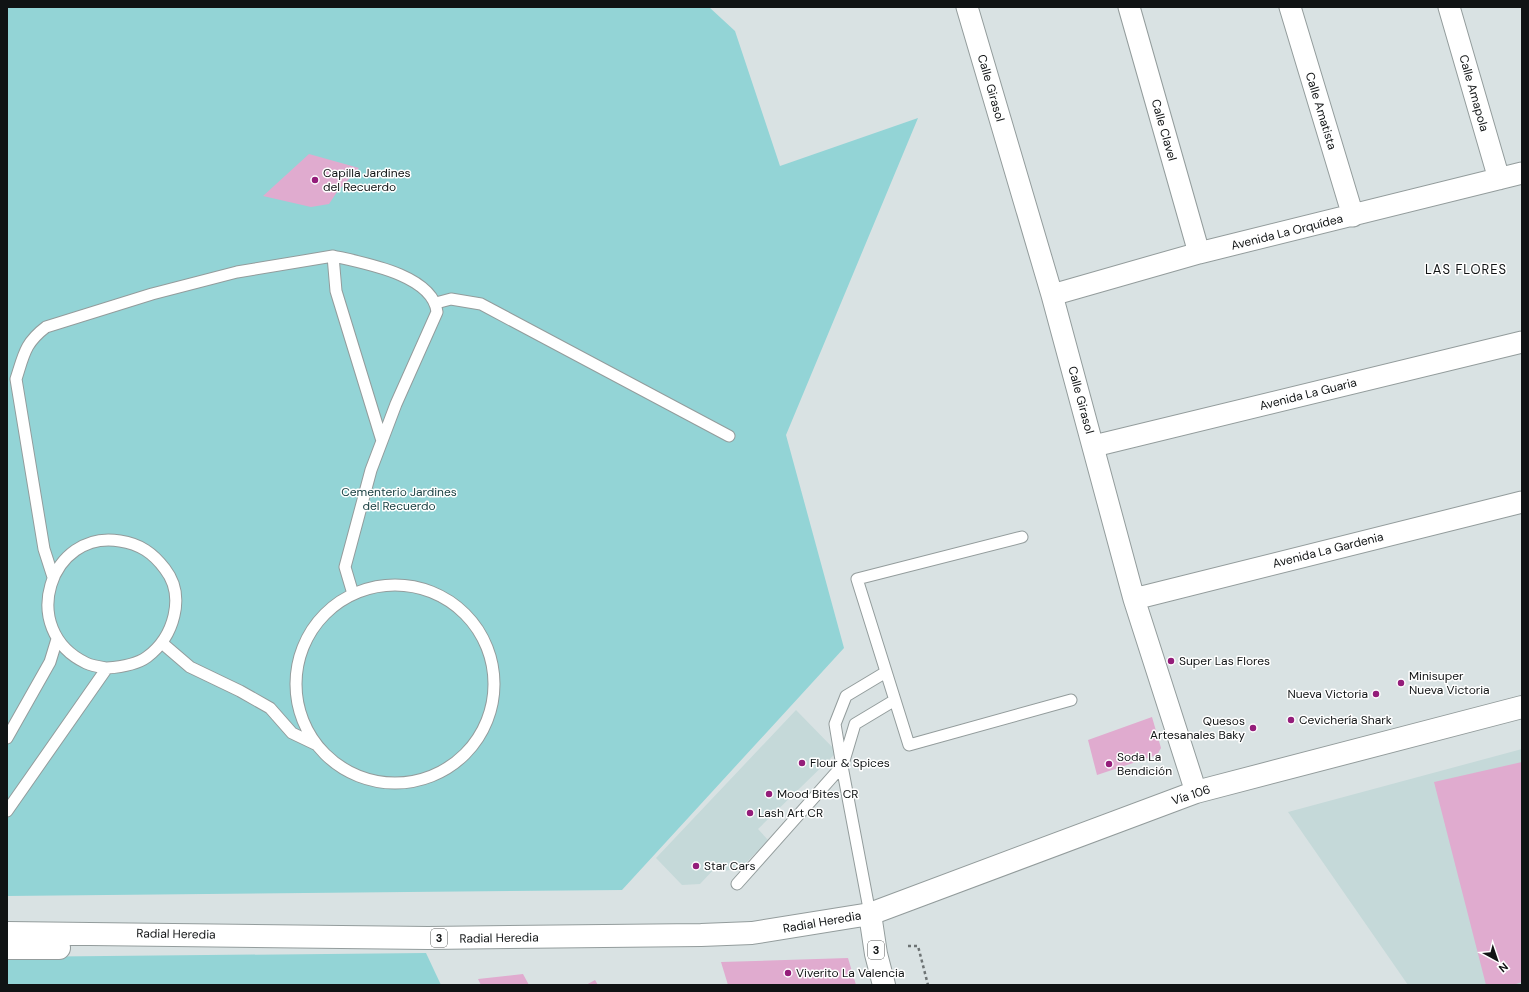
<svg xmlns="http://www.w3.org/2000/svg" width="1529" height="992" viewBox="0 0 1529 992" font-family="'DM Sans',sans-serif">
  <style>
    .built { fill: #c5d9d9 }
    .green { fill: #93d4d6 }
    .building { fill: #e0abcf }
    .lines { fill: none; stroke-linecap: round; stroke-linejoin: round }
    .lane-casing { stroke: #939c9c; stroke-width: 13 }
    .street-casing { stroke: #939c9c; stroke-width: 23 }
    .secondary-casing { stroke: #939c9c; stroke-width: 24 }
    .primary-casing { stroke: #939c9c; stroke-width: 24 }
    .path { stroke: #6d7374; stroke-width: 2.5; stroke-dasharray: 3 3; stroke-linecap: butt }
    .lane { stroke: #fff; stroke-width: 11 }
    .street { stroke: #fff; stroke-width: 21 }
    .secondary { stroke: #fff; stroke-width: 22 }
    .primary { stroke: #fff; stroke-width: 22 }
    .poi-dot { fill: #941d7a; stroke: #fff; stroke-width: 1.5 }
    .labels { text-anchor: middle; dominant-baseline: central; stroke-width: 3; stroke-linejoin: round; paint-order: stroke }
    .shield { fill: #fff; stroke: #585a5a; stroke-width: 1 }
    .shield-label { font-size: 11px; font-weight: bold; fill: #101314 }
    .street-label { font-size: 12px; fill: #101314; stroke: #fff }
    .poi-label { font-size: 12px; fill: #101314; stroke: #fff; text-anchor: start }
    .park-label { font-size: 12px; fill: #1b4143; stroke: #fff }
    .neighbourhood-label { font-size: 13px; letter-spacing: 1px; fill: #101314; stroke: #fff }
  </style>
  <rect width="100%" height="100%" fill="#d9e2e3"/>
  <!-- built -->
  <path class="built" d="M796 710 837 752 758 829 768 840 741 868 724 871 717 866 700 884 682 885 656 858Z
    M1522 749V985H1408L1288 812Z"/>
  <!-- green -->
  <path class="green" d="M7 7H709L735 31 780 166 918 118 786 435 844 648 622 890 7 896Z
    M426 953 441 985H7V957Z"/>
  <!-- building -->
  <path class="building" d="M309 154 359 168 337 192 329 204 311 207 263 196Z
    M1152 717 1161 748 1157 755 1097 775 1088 740Z
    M1522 762V982L1513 985H1486L1434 782Z
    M848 958 856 985H728L721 962Z
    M523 974 529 985H481L478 979Z
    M595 980 598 985H586Z"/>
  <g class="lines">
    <defs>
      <path id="lane" d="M436 303 451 299 481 304 729 436
        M1022 537 857 579 909 745 1071 700
        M53 577 44 549 16 379C24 354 25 343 46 327L152 294 237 272 333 256
        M296 684a99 99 0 1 1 198 0a99 99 0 1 1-198 0Z
        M353 594 345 567 371 470 396 404 437 312C433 275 364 263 333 256L336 291 382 441
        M162 643 190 667 240 691 270 708 292 733 315 744
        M7 738 50 662 57 639
        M843 764 855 724 895 700
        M842 766 835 724 846 696 886 672
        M7 811 107 668C121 667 136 665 147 657 174 637 186 596 165 569 153 553 140 544 120 541 50 529 17 630 86 663 92 666 100 667 107 668
        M737 884 842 766 870 914"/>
      <path id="street" d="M967 7 1052 295 1134 599 1196 792
        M1129 7 1199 253
        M1290 7 1353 216
        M1449 7 1499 179
        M1052 295 1199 253 1522 173
        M1094 446 1522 342
        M1134 599 1522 502"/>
      <path id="secondary" d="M870 914 1196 792 1522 707"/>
      <path id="primary" d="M7 933 428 938 701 935 752 933 870 914 876 954 884 985
        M7 948H59"/>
    </defs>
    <!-- lane casing -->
    <use href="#lane" class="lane-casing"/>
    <!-- street casing -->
    <use href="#street" class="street-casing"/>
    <!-- secondary casing -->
    <use href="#secondary" class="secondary-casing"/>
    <!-- primary casing -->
    <use href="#primary" class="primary-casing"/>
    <!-- path -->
    <path class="path" d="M908 946H918L928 985"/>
    <!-- lane -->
    <use href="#lane" class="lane"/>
    <!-- street -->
    <use href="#street" class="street"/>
    <!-- secondary -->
    <use href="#secondary" class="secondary"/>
    <!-- primary -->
    <use href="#primary" class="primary"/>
  </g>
  <!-- markers -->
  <g class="poi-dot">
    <circle cx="315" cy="180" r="4"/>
    <circle cx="1171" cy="661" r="4"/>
    <circle cx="1401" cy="683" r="4"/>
    <circle cx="1376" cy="694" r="4"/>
    <circle cx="1291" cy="720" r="4"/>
    <circle cx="1253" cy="728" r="4"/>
    <circle cx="802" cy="763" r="4"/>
    <circle cx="1109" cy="764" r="4"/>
    <circle cx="769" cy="794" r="4"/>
    <circle cx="750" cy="813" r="4"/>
    <circle cx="696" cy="866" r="4"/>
    <circle cx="788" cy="973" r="4"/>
  </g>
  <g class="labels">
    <!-- shield labels -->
    <g class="shield">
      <rect x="431" y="929" width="16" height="18" rx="3"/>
      <rect x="868" y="941" width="16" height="18" rx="3"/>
    </g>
    <g class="shield-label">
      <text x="439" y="938">3</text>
      <text x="876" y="950">3</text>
    </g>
    <!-- street labels -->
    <g class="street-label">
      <text transform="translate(991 88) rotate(74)">Calle Girasol</text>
      <text transform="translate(1474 93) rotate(74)">Calle Amapola</text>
      <text transform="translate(1321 111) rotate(73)">Calle Amatista</text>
      <text transform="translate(1164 130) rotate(74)">Calle Clavel</text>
      <text transform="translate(1287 232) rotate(-14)">Avenida La Orquídea</text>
      <text transform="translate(1308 394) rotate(-14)">Avenida La Guaria</text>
      <text transform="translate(1081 400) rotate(75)">Calle Girasol</text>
      <text transform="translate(1328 550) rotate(-14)">Avenida La Gardenia</text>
      <text transform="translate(1191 795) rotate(-18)">Vía 106</text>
      <text transform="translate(822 922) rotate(-10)">Radial Heredia</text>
      <text transform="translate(176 934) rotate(1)">Radial Heredia</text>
      <text transform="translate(499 938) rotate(-1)">Radial Heredia</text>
    </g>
    <!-- poi labels -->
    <g class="poi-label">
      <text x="323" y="173">Capilla Jardines<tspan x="323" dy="14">del Recuerdo</tspan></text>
      <text x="1179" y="661">Super Las Flores</text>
      <text x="1409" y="676">Minisuper<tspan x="1409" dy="14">Nueva Victoria</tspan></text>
      <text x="1368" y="694" text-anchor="end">Nueva Victoria</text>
      <text x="1299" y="720">Cevichería Shark</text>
      <text x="1245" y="721" text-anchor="end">Quesos<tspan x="1245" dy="14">Artesanales Baky</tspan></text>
      <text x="1117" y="757">Soda La<tspan x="1117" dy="14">Bendición</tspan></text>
      <text x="810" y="763">Flour &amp; Spices</text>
      <text x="777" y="794">Mood Bites CR</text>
      <text x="758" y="813">Lash Art CR</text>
      <text x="704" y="866">Star Cars</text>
      <text x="796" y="973">Viverito La Valencia</text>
    </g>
    <!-- park labels -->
    <g class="park-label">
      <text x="399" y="492">Cementerio Jardines<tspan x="399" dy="14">del Recuerdo</tspan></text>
    </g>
    <!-- neighbourhood labels -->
    <g class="neighbourhood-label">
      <text x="1466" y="269">LAS FLORES</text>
    </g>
  </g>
  <!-- border -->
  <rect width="1529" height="992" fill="none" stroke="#101314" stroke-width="16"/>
  <!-- north arrow -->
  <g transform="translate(1497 960) rotate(140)" stroke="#ffffff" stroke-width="3" paint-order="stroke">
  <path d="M0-3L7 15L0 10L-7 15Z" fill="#101314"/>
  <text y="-6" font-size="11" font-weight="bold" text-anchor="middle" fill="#101314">N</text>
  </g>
</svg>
